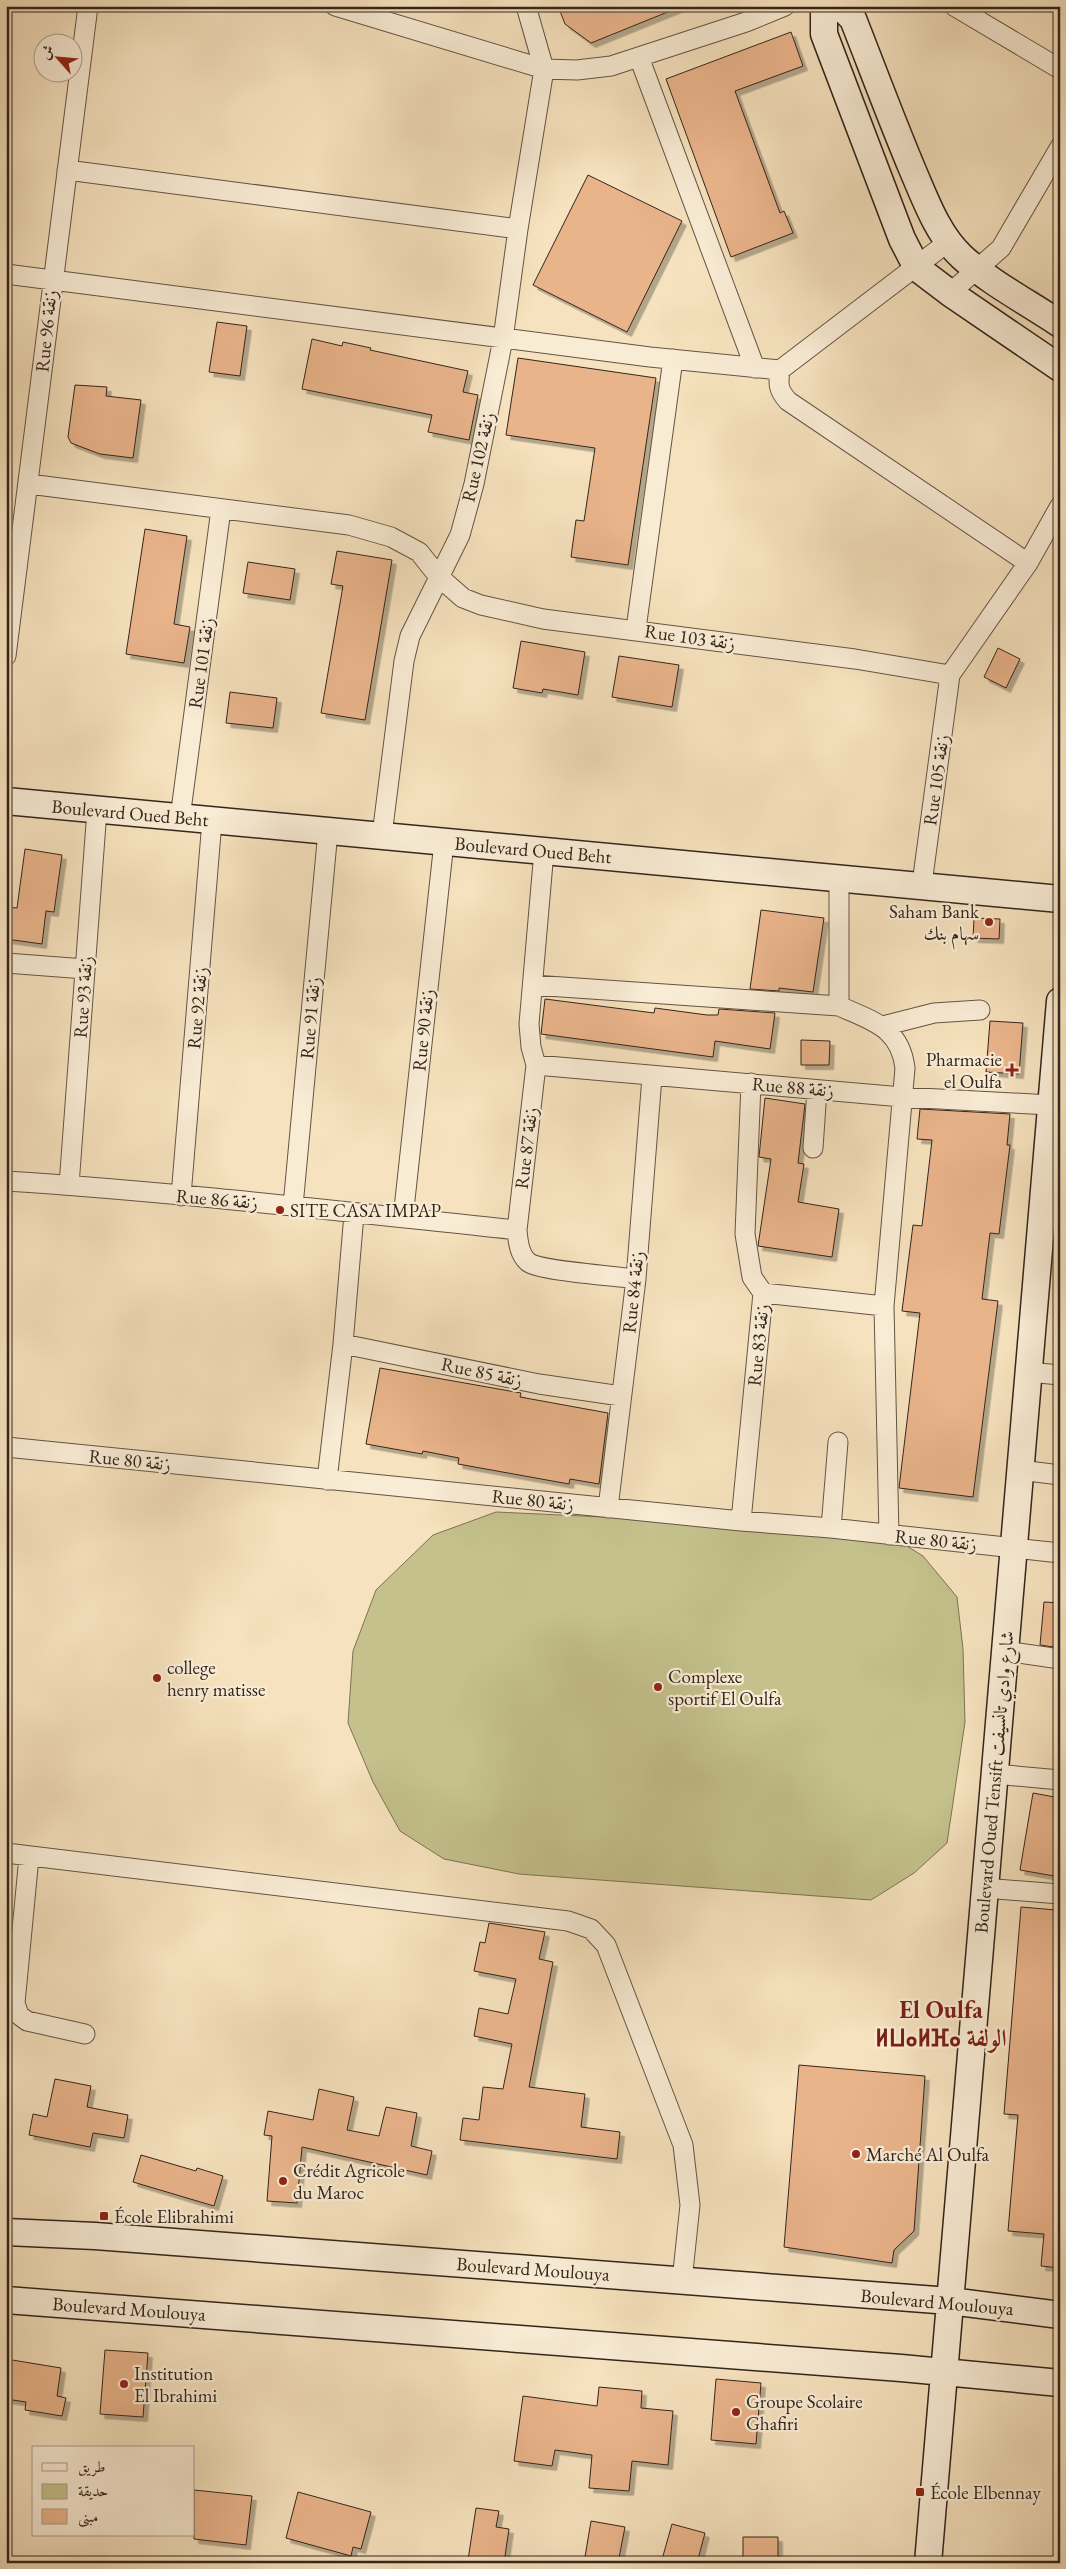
<svg xmlns="http://www.w3.org/2000/svg" width="1066" height="2569" viewBox="0 0 1066 2569" font-family="'EB Garamond',Amiri,'Noto Sans Tifinagh',serif">
  <style>
    .green { fill: #c4c18c; stroke: #7c7354 }
    .building { fill: #eab48b; stroke: #33251c; filter: url(#shadow) }
    .lines { fill: none; stroke-linecap: round; stroke-linejoin: round }
    .street-casing { stroke: #645444; stroke-width: 21 }
    .secondary-casing { stroke: #33251c; stroke-width: 29 }
    .street { stroke: #f9ecd5; stroke-width: 19 }
    .secondary { stroke: #f9ecd5; stroke-width: 26 }
    .poi-dot { fill: #8f2418; stroke: #f9ecd5; stroke-width: 2 }
    .labels { text-anchor: middle; dominant-baseline: central; stroke-width: 4.5; stroke-linejoin: round; paint-order: stroke }
    .street-label { font-size: 19px; fill: #33251c; stroke: #f9ecd5 }
    .poi-label { font-size: 19px; fill: #33251c; stroke: #f9ecd5; text-anchor: start }
    .district-label { font-size: 24px; font-weight: bold; fill: #7a1f14; stroke: #f9ecd5 }
  </style>
  <defs>
    <filter id="shadow"><feDropShadow dx="4.5" dy="4.5" stdDeviation="0" flood-color="#0004"/></filter>
  </defs>
  <rect width="100%" height="100%" fill="#f6e2be"/>
  <filter id="stains"><feTurbulence type="fractalNoise" baseFrequency=".004" numOctaves="4"/><feColorMatrix values="0 0 0 0 .2 0 0 0 0 .09 0 0 0 0 .02 0 0 0 .5 -.17"/></filter>
  <radialGradient id="worn" r=".72"><stop offset=".6" stop-color="#630" stop-opacity="0"/><stop offset="1" stop-color="#630" stop-opacity=".3"/></radialGradient>
  <!-- green -->
  <path class="green" d="M496 1512 777 1525 889 1535 923 1556 957 1597 963 1649 965 1722 947 1843 914 1873 871 1900 519 1874 444 1859 400 1831 373 1782 348 1723 353 1651 376 1590 433 1535Z"/>
  <!-- building -->
  <path class="building" d="M558 6H680V7L591 43 565 24Z
    M791 32 803 66 735 91 780 213 784 211 793 233 731 257 666 79Z
    M588 175 682 221 627 332 533 285Z
    M217 322 247 326 240 376 209 372Z
    M312 339 342 346 343 342 371 348 370 350 468 371 463 392 478 395 469 440 428 432 432 415 302 389Z
    M518 358 656 378 628 565 571 557 576 520 584 521 595 448 506 435Z
    M75 385 107 387 106 396 141 400 133 458 100 454 71 443 68 437Z
    M145 529 187 536 174 624 190 627 184 663 126 654Z
    M337 551 392 560 365 720 321 713 343 586 331 584Z
    M248 562 295 569 290 600 243 593Z
    M521 641 585 652 578 695 543 689 542 693 513 688Z
    M998 648 1020 659 1006 688 984 677Z
    M619 656 679 665 672 707 612 697Z
    M230 692 277 698 273 728 226 723Z
    M25 849 62 855 54 912 46 911 42 944 6 939V907L17 908Z
    M761 910 824 918 813 992 779 988V991L750 989Z
    M974 918 1000 919 999 939 973 938Z
    M545 999 654 1013 655 1008 707 1015H718L719 1009 775 1013 770 1049 715 1041 713 1057 541 1034Z
    M990 1021 1023 1023 1019 1074 986 1072Z
    M801 1040 830 1041 829 1065H801Z
    M765 1098 805 1104 798 1163 804 1164 798 1202 839 1209 832 1257 758 1246 771 1159 759 1157Z
    M920 1109 1010 1114 1007 1145H1010L999 1234 990 1233 982 1299 998 1301 973 1497 899 1488 920 1313 902 1311 913 1225 922 1226 932 1140 917 1139Z
    M380 1368 521 1393 520 1397 608 1413 599 1484 570 1479 569 1484 458 1464 459 1458 423 1451 422 1454 366 1444Z
    M1044 1602 1060 1603V1648L1040 1645Z
    M1033 1793 1060 1798V1877L1020 1870Z
    M1021 1907 1056 1910V1913H1060V2268L1041 2266 1044 2234 1008 2231 1018 2115 1004 2114Z
    M489 1923 545 1932 539 1959 553 1962 529 2087 585 2094 581 2127 620 2132 617 2159 460 2140 463 2118 479 2120 483 2087 503 2089 512 2044 474 2036 479 2008 508 2014 516 1979 474 1971 480 1942 485 1943Z
    M799 2065 925 2076 914 2231 894 2250 892 2263 784 2247Z
    M55 2079 91 2086 87 2107 128 2115 124 2138 93 2133 90 2147 29 2135 33 2114 47 2117Z
    M319 2089 354 2097 347 2130 379 2136 386 2107 417 2113 411 2146 432 2151 427 2175 302 2147 297 2203 267 2201 272 2136 264 2135 268 2111 313 2120Z
    M141 2155 196 2171 197 2168 223 2176 214 2206 133 2182Z
    M105 2350 148 2353 143 2417 100 2414Z
    M6 2359 61 2368 57 2396 66 2398 62 2416 25 2410 26 2402 6 2399Z
    M716 2379 761 2383 756 2444 711 2440Z
    M599 2387 642 2391 641 2408 673 2411 668 2465 632 2461 629 2491 589 2488 592 2455 555 2450 552 2466 514 2461 523 2396 597 2406Z
    M194 2490 252 2496 246 2545 194 2539Z
    M298 2492 371 2512 361 2549 353 2547 351 2556 286 2538Z
    M476 2508 499 2511 496 2527 509 2529 504 2563 468 2560Z
    M591 2521 625 2527 618 2563H584Z
    M672 2524 705 2533 697 2563H661Z
    M743 2537H778V2563H743Z"/>
  <g class="lines">
    <defs>
      <path id="street" d="M335 6 544 69 577 70 611 66 746 22 785 6
        M954 6 1060 69
        M639 57 755 368
        M67 170 518 229
        M948 242 780 370C778 384 778 390 788 401L1028 563
        M6 274 650 357 780 370
        M950 293 1001 248 1060 147
        M29 484 349 525 391 537 419 552 439 577 463 598 481 605 543 619 855 659 950 675
        M636 629 673 359
        M6 656 88 6
        M180 818 221 509
        M382 835 404 661 410 636 460 535 474 484 503 339 518 229 544 69 526 6
        M544 851 529 1024 531 1047 536 1065 517 1230C518 1241 519 1254 528 1262 539 1271 617 1276 636 1279
        M839 878V1006
        M922 884 950 675 1028 563 1060 506
        M6 963 85 969
        M533 985 839 1006C872 1021 900 1027 905 1068L884 1306 889 1535
        M883 1026 934 1013 980 1010
        M536 1065 902 1097 1051 1105
        M813 1148 817 1090
        M6 1181C177 1192 347 1212 517 1230
        M69 1185 97 810
        M181 1196 212 821
        M293 1206 328 831
        M403 1218 444 842
        M763 1293 884 1306
        M343 1344 539 1384 621 1396
        M1028 1372 1060 1375
        M6 1447 741 1521 831 1528 1060 1553
        M1020 1470 1060 1475
        M327 1480 343 1344 354 1214
        M608 1508 636 1279 652 1077
        M741 1521 763 1293 752 1277 745 1234 751 1083
        M831 1528 838 1442
        M1005 1651 1060 1659
        M995 1774 1060 1780
        M6 1853 568 1921 591 1929 606 1945 683 2145 690 2205 682 2281
        M29 1857 15 2003 19 2015 27 2021 85 2034
        M984 1888 1060 1894"/>
      <path id="secondary" d="M824 6V34L902 239 917 268 950 293 1060 368
        M840 6 853 19C873 70 892 121 913 171 926 201 938 235 962 257 989 282 1029 303 1060 324
        M6 801 1060 899
        M6 2232 95 2236 950 2301 1060 2315
        M6 2300 901 2368 1060 2383
        M928 2563 1060 1001"/>
    </defs>
    <!-- street casing -->
    <use href="#street" class="street-casing"/>
    <!-- secondary casing -->
    <use href="#secondary" class="secondary-casing"/>
    <!-- street -->
    <use href="#street" class="street"/>
    <!-- secondary -->
    <use href="#secondary" class="secondary"/>
  </g>
  <!-- markers -->
  <g class="poi-dot">
    <circle cx="989" cy="922" r="5"/>
    <path d="M1009.5 1062.5h5v5h5v5h-5v5h-5v-5h-5v-5h5z"/>
    <circle cx="280" cy="1210" r="5"/>
    <circle cx="157" cy="1678" r="5"/>
    <circle cx="658" cy="1687" r="5"/>
    <circle cx="856" cy="2154" r="5"/>
    <circle cx="283" cy="2181" r="5"/>
    <rect x="99" y="2211" width="10" height="10" rx="2.5"/>
    <circle cx="124" cy="2384" r="5"/>
    <circle cx="736" cy="2412" r="5"/>
    <rect x="915" y="2487" width="10" height="10" rx="2.5"/>
  </g>
  <g class="labels">
    <!-- street labels -->
    <g class="street-label">
      <text transform="translate(46 331) rotate(-84)">Rue 96 زنقة</text>
      <text transform="translate(478 457) rotate(-77)">Rue 102 زنقة</text>
      <text transform="translate(690 637) rotate(8)">Rue 103 زنقة</text>
      <text transform="translate(201 663) rotate(-82)">Rue 101 زنقة</text>
      <text transform="translate(936 780) rotate(-82)">Rue 105 زنقة</text>
      <text transform="translate(130 813) rotate(5)">Boulevard Oued Beht</text>
      <text transform="translate(533 850) rotate(5)">Boulevard Oued Beht</text>
      <text transform="translate(83 997) rotate(-86)">Rue 93 زنقة</text>
      <text transform="translate(197 1008) rotate(-85)">Rue 92 زنقة</text>
      <text transform="translate(310 1018) rotate(-85)">Rue 91 زنقة</text>
      <text transform="translate(423 1030) rotate(-84)">Rue 90 زنقة</text>
      <text transform="translate(793 1087) rotate(5)">Rue 88 زنقة</text>
      <text transform="translate(526 1148) rotate(-83)">Rue 87 زنقة</text>
      <text transform="translate(217 1199) rotate(5)">Rue 86 زنقة</text>
      <text transform="translate(633 1292) rotate(-84)">Rue 84 زنقة</text>
      <text transform="translate(758 1345) rotate(-84)">Rue 83 زنقة</text>
      <text transform="translate(482 1372) rotate(12)">Rue 85 زنقة</text>
      <text transform="translate(130 1460) rotate(6)">Rue 80 زنقة</text>
      <text transform="translate(533 1500) rotate(6)">Rue 80 زنقة</text>
      <text transform="translate(936 1540) rotate(6)">Rue 80 زنقة</text>
      <text transform="translate(994 1782) rotate(-85)">Boulevard Oued Tensift شارع وادي تانسيفت</text>
      <text transform="translate(533 2269) rotate(4)">Boulevard Moulouya</text>
      <text transform="translate(937 2302) rotate(5)">Boulevard Moulouya</text>
      <text transform="translate(129 2309) rotate(4)">Boulevard Moulouya</text>
    </g>
    <!-- poi labels -->
    <g class="poi-label">
      <text x="979" y="911" text-anchor="end">Saham Bank<tspan x="979" dy="22">سهام بنك</tspan></text>
      <text x="1002" y="1059" text-anchor="end">Pharmacie<tspan x="1002" dy="22">el Oulfa</tspan></text>
      <text x="290" y="1210">SITE CASA IMPAP</text>
      <text x="167" y="1667">college<tspan x="167" dy="22">henry matisse</tspan></text>
      <text x="668" y="1676">Complexe<tspan x="668" dy="22">sportif El Oulfa</tspan></text>
      <text x="866" y="2154">Marché Al Oulfa</text>
      <text x="293" y="2170">Crédit Agricole<tspan x="293" dy="22">du Maroc</tspan></text>
      <text x="114" y="2216">École Elibrahimi</text>
      <text x="134" y="2373">Institution<tspan x="134" dy="22">El Ibrahimi</tspan></text>
      <text x="746" y="2401">Groupe Scolaire<tspan x="746" dy="22">Ghafiri</tspan></text>
      <text x="930" y="2492">École Elbennay</text>
    </g>
    <!-- district labels -->
    <g class="district-label">
      <text x="941" y="2009">El Oulfa<tspan x="941" dy="28">ⵍⵡⴰⵍⴼⴰ الولفة</tspan></text>
    </g>
  </g>
  <!-- margin -->
  <rect width="1066" height="2569" fill="none" stroke="#f6e2be" stroke-width="25"/>
  <rect x="8" y="8" width="1051" height="2554" fill="none" stroke="#33251c" stroke-width="2.5"/>
  <rect x="12" y="12" width="1041" height="2544" fill="none" stroke="#33251c"/>
  <!-- legend -->
  <rect x="32" y="2446" width="162" height="90" fill="#f9ecd5" stroke="#aa9c8b"/>
  <rect x="42" y="2463" width="25" height="8" fill="#f9ecd5" stroke="#aa9c8b"/>
  <text x="78" y="2472" font-size="15" fill="#33251c">طريق</text>
  <rect x="42" y="2484" width="25" height="15" fill="#c4c18c" stroke="#aa9c8b"/>
  <text x="78" y="2496" font-size="15" fill="#33251c">حديقة</text>
  <rect x="42" y="2509" width="25" height="15" fill="#eab48b" stroke="#aa9c8b"/>
  <text x="78" y="2522" font-size="15" fill="#33251c">مبنى</text>
  <!-- north arrow -->
  <g transform="translate(58 58) rotate(297)"><circle r="24" fill="#f9ecd5" stroke="#aa9c8b"/>
  <path d="M0-4L9 19L0 12L-9 19Z" fill="#8f2418"/>
  <text y="-8" font-size="14" font-weight="bold" text-anchor="middle" fill="#33251c">ش</text>
  </g>
  <rect width="100%" height="100%" filter="url(#stains)"/>
  <rect width="100%" height="100%" fill="url(#worn)"/>
</svg>
